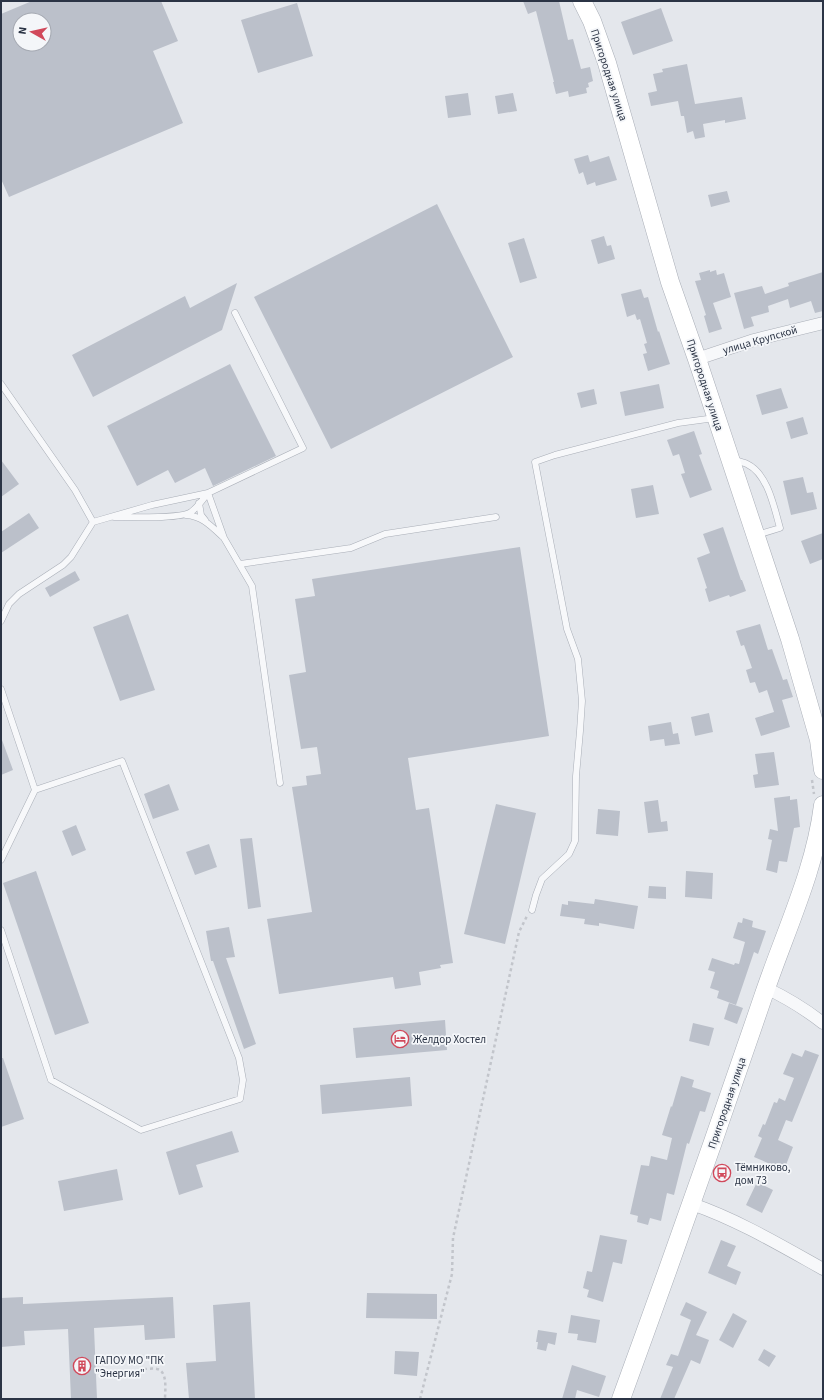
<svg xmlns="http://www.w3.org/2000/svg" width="824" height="1400" viewBox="0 0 824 1400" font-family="'Source Sans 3',sans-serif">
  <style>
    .building { fill: #bbc0ca; fill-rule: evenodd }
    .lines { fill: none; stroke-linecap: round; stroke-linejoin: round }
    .lane-casing { stroke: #a9aeb7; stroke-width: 7 }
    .street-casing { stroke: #a9aeb7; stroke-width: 13 }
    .secondary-casing { stroke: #a9aeb7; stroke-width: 19 }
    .path { stroke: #c2c5cb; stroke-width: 2.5; stroke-dasharray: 3 3; stroke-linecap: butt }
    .lane { stroke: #f7f8fa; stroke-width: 6 }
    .street { stroke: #f7f8fa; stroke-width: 12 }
    .secondary { stroke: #fff; stroke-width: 18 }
    .labels { text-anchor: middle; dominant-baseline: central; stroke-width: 3.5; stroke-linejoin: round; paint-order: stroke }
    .street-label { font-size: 11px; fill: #2b3445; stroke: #f4f6f9 }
    .poi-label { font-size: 11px; fill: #2b3445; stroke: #f4f6f9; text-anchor: start }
  </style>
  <rect width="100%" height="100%" fill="#e4e7ec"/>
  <!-- building -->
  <path class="building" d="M32 1H161L178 41 153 51 183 123 9 197 1 179V14ZM20 20H44V44H20Z
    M523 1H559L568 40 573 39 581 69 590 67 593 81 588 83 589 87 586 88 587 93 569 97 568 91 556 94 553 82H554L536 11 528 14Z
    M297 3 313 56 258 73 241 20Z
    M661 8 673 41 633 55 621 22Z
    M687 64 695 104 742 97 746 119 725 123V120L703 124 705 137 695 139 693 131 687 133 684 116H681L678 101 651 106 648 93 657 91 653 74 663 72 662 69Z
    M468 93 471 115 448 118 445 96Z
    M513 93 517 111 498 114 495 96Z
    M588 155 590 162 609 156 617 180 596 186 595 182 587 185 583 172 579 174 574 159Z
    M727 191 730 202 711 207 708 195Z
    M437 204 513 357 331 449 254 297Z
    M604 236 607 246 611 245 615 259 598 264 591 240Z
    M524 238 537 278 520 283 508 243Z
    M710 270V272L716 270 717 275 724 273 731 297 713 303 722 329 709 333 704 316 706 315 695 281 701 280 699 273Z
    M823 272V311L815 313 811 301 790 308 788 299 768 306 769 312 751 317 754 326 744 329 734 293 762 286 765 294 789 286 788 283Z
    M237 283 222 330 93 397 72 355 185 296 190 308Z
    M641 289 644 298 648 297 658 332 659 331 670 364 648 371 643 354 647 353 644 344 647 343 640 319 637 320 635 314 627 317 621 294Z
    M230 364 276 456 213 486 205 468 175 483 168 470 137 486 107 426Z
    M659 384 664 408 625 416 620 392Z
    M781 388 788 408 762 415 756 395Z
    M594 389 597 404 581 408 577 393Z
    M803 417 808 434 791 439 786 422Z
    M694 431 702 454 699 455 712 490 690 498 681 474 685 473 679 454 673 456 667 440Z
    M1 460 19 484 1 497Z
    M803 477 807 493 813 492 817 509 791 515 783 481Z
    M653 485 659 514 636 518 631 489Z
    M29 513 39 528 1 553V532Z
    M723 527 741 580H742L746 591 730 597 729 595 709 602 705 589 707 588 697 558 710 553 703 534Z
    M823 533V559L810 564 801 541Z
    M520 547 549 736 408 758 416 810 429 808 453 963 440 965 441 968 419 972 421 985 395 989 393 977 279 994 267 919 312 912 292 787 307 785 306 776 321 774 317 747 301 749 289 675 306 672 295 599 315 596 312 579Z
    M75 571 80 580 50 597 45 588Z
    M128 614 155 690 120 701 93 627Z
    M760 624 768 650 772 649 783 680 787 679 793 697 782 700 790 727 761 736 755 718 774 712 767 690 759 693 755 682 750 683 746 670 752 668 744 645 741 646 736 631Z
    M709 713 713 732 695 736 691 717Z
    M671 722 673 734 678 733 680 744 665 746 664 739 650 741 648 726Z
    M2 740 13 770 1 775V741Z
    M774 752 779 785 755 788 753 775 758 774 755 754Z
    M169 784 179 810 153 819 144 794Z
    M790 796V800L797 799 800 827 794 828 787 862 779 861 777 873 766 870 772 840 768 839 770 829 778 831 774 798Z
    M658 800 661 822 667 821 668 831 648 833 644 802Z
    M496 804 536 813 505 944 464 934Z
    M598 809 620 811 618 836 596 834Z
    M76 825 86 850 72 856 62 831Z
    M252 838 261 907 248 909 240 839Z
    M209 844 217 867 195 875 186 852Z
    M36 871 89 1023 55 1035 3 883Z
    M686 871 713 873 712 899 685 897Z
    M649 886 666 887V899L648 898Z
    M595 899 638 906 634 929 599 923V926L584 924 585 919 560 916 562 904 568 905V901L594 904Z
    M743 918 753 921 752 927 766 931 758 954 754 952 736 1005 717 998 719 991 710 988 715 972 708 970 712 958 734 965 735 963 739 964 745 942 733 938 738 922 742 923Z
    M229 927 235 957 226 958 256 1044 244 1049 213 961H211L206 931Z
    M729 1003 743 1008 737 1024 724 1019Z
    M445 1020 447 1050 356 1058 353 1028Z
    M693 1023 714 1028 709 1046 689 1041Z
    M805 1050 819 1055 792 1122 786 1120 778 1140 793 1147 784 1170 754 1157 762 1138 758 1136 763 1124 765 1125 774 1102 777 1103 779 1098 785 1101 794 1078 783 1074 792 1053 802 1057Z
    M1 1058H3L24 1119 1 1127Z
    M681 1076 694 1080 692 1087 711 1093 705 1112 700 1111 689 1144 687 1143 674 1195 667 1193 661 1221 650 1218 648 1225 637 1222 638 1216 630 1214 641 1165 649 1166 651 1156 667 1160 672 1138 662 1135 671 1106 672 1107Z
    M410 1077 412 1106 322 1114 320 1085Z
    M232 1131 239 1152 196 1165 203 1187 179 1195 166 1152Z
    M117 1169 123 1200 64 1211 58 1181Z
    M757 1182 773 1190 762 1213 746 1205Z
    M600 1235 627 1240 622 1264 613 1262 603 1302 587 1297 589 1290 583 1288 587 1271 592 1272Z
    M721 1240 736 1246 727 1266 741 1272 736 1285 708 1273Z
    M367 1293 437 1294V1319L366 1318Z
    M23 1297V1304L173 1297 175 1338 145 1340 144 1325 94 1328 97 1399H71L68 1329 24 1331 25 1345 1 1347V1298Z
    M250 1302 255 1399H189L186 1363 216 1361 213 1305Z
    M686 1302 707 1312 696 1335 709 1340 700 1364 691 1360 674 1399H660L673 1367 666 1365 671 1354 678 1356 691 1320 680 1315Z
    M733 1313 747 1321 733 1348 719 1340Z
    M571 1315 600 1320 596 1343 577 1340 578 1334 568 1333Z
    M538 1330 557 1333 555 1345 548 1343 546 1351 537 1349 538 1342H536Z
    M764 1349 776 1356 769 1367 758 1360Z
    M395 1351 419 1352 417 1376 394 1374Z
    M572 1365 606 1376 599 1397 577 1390 575 1399H562Z"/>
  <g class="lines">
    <defs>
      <path id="lane" d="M1 384 75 490 93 522
        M734 460C738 461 743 462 747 464 768 474 774 507 780 528L757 535
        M208 493 224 538 252 586 280 783
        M199 503 201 515 205 520
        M186 515C202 516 211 526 223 537
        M114 517C129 517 182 519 191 512 198 507 203 499 208 493
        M240 564 351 548 385 534 496 517
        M1 621 9 604 19 594 63 565 71 557 93 522 152 505 208 493 303 448 235 313
        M1 689 35 790 1 860
        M532 910 536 895 542 879 569 854 575 841 576 776 580 731 582 701 578 659 567 629 535 462 555 455 678 423 715 418
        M1 930 51 1080 141 1130 240 1099 243 1080 239 1058 122 761 35 790"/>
      <path id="street" d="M697 359 754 340 823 323
        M766 988C787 998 805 1009 823 1023
        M692 1204C738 1220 780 1245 823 1269"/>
      <path id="secondary" d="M582 1 592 21 607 63 670 282 697 359 790 639 819 740 823 770
        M621 1399C670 1265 717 1132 763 997 784 934 815 871 823 805"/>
    </defs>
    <!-- lane casing -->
    <use href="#lane" class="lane-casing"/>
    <!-- street casing -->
    <use href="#street" class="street-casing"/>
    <!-- secondary casing -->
    <use href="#secondary" class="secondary-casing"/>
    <!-- path -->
    <path class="path" d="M812 780 814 794
      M144 1369C148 1369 153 1368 157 1369 168 1371 165 1391 165 1399
      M420 1399 452 1274 453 1238 519 932 527 916"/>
    <!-- lane -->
    <use href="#lane" class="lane"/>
    <!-- street -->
    <use href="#street" class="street"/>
    <!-- secondary -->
    <use href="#secondary" class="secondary"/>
  </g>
  <!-- icons -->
  <defs>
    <symbol id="hotel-ring" viewBox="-11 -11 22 22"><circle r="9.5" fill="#f4f6f9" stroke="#d1495b" stroke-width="1.5"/><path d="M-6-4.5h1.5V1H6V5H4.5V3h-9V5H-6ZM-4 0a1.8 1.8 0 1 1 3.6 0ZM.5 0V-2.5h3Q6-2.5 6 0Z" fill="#d1495b"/></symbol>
    <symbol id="bus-ring" viewBox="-11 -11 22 22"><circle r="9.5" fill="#f4f6f9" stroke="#d1495b" stroke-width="1.5"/><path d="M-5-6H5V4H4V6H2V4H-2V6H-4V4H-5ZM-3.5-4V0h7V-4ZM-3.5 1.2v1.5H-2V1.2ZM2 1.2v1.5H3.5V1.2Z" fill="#d1495b"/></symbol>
    <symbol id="building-ring" viewBox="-11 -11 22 22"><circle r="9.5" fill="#f4f6f9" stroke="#d1495b" stroke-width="1.5"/><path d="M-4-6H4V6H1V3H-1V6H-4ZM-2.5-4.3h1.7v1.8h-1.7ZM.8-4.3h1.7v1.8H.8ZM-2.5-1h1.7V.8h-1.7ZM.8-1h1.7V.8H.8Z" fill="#d1495b"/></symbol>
  </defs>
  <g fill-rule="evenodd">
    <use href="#hotel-ring" x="390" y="1029" width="20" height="20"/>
    <use href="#bus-ring" x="712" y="1163" width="20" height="20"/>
    <use href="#building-ring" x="72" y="1356" width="20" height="20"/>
  </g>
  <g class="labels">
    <!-- street labels -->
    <g class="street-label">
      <text transform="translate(609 75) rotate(72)">Пригородная улица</text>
      <text transform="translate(760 340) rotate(-16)">улица Крупской</text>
      <text transform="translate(705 385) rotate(72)">Пригородная улица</text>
      <text transform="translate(727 1103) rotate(-71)">Пригородная улица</text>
    </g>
    <!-- poi labels -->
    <g class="poi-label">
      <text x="413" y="1039">Желдор Хостел</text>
      <text x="735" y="1167">Тёмниково,<tspan x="735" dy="13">дом 73</tspan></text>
      <text x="95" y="1360">ГАПОУ МО "ПК<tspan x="95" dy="13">"Энергия"</tspan></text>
    </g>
  </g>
  <!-- border -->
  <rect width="824" height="1400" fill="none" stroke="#2b3445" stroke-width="4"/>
  <!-- north arrow -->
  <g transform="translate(32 32) rotate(278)"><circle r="19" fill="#f4f6f9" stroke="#a4a8b1"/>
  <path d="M0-3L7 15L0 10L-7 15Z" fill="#d1495b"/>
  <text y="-6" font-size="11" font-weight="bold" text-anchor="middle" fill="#2b3445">N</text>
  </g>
</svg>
